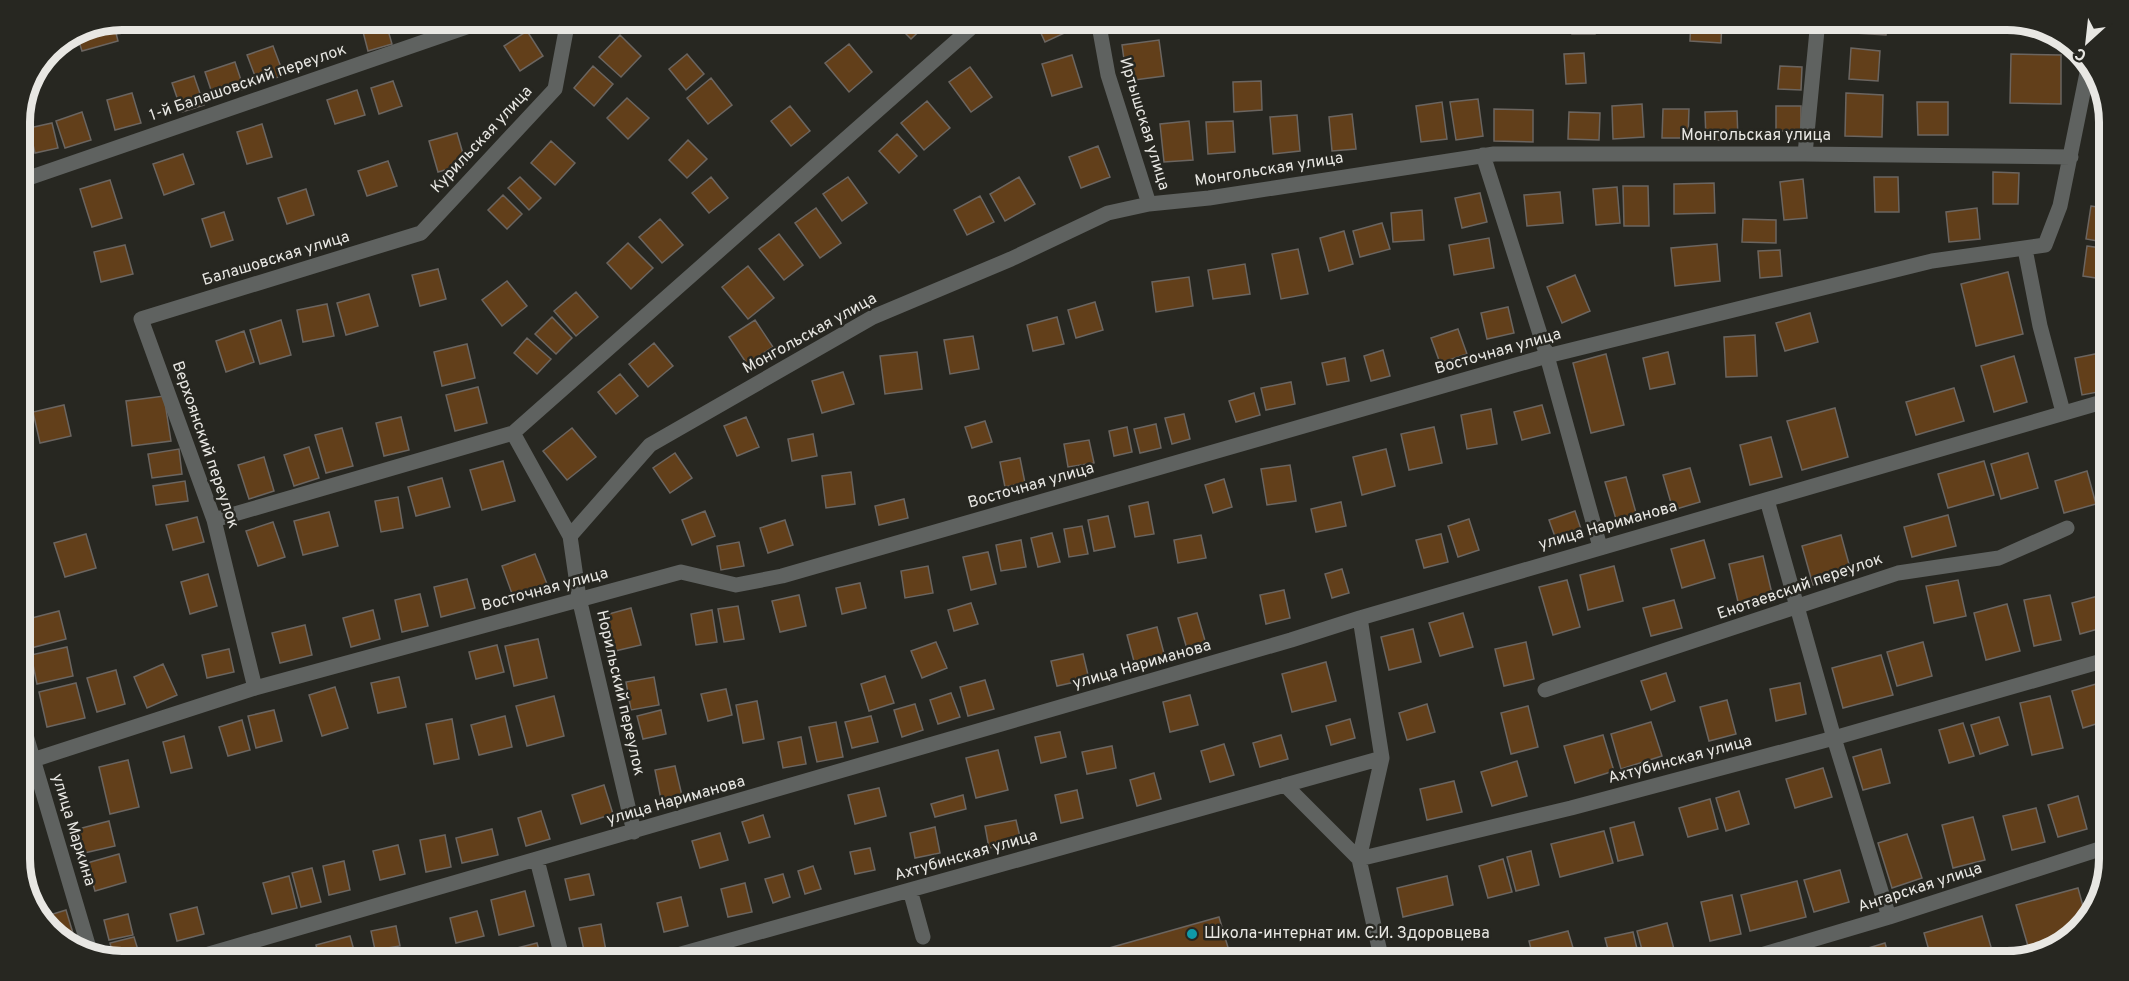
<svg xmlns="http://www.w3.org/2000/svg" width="2129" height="981" viewBox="0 0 2129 981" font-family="Overpass,sans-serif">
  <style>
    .building { fill: #623f1a; stroke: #6b6560; stroke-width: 1.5 }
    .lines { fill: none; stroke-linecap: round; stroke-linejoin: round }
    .minor { stroke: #5f6260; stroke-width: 15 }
    .culture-dot { fill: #0f9aa8; stroke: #272721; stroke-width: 2 }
    .labels { text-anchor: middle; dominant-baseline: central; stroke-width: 5; stroke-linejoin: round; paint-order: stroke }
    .street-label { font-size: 16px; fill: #e8e7e3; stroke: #272721 }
    .poi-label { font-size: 16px; fill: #e8e7e3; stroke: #272721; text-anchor: start }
    .rim { fill: none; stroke: #e8e7e3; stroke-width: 8 }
  </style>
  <rect width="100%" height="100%" fill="#272721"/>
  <!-- building -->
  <path class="building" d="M228 20H269L232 31Z
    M378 20H385L392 44 368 51 361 24Z
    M892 20H927L929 22 911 39Z
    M1035 20H1064L1069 31 1045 42Z
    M1572 20H1595V34H1572Z
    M1691 20H1722L1721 43 1690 41Z
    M1856 20H1888L1886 35 1855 33Z
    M113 21 118 41 82 51 76 32 83 27Z
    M527 31 543 56 520 71 504 46Z
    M620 35 641 56 621 77 599 57Z
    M1159 40 1164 76 1127 81 1122 45Z
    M849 44 872 72 849 92 825 63Z
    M273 46 284 75 258 84 247 55Z
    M1851 48 1880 51 1878 81 1849 79Z
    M1584 53 1586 83 1566 84 1564 54Z
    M687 54 704 74 686 90 669 69Z
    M2011 54 2061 55V104L2010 103Z
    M1072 55 1082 87 1052 96 1042 64Z
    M235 62 244 89 214 99 205 72Z
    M593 66 613 84 594 106 574 88Z
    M1780 66 1802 67 1801 90 1778 89Z
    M970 67 992 97 971 112 949 82Z
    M194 76 204 105 182 112 172 83Z
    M711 78 732 105 708 124 687 98Z
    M393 81 402 106 379 114 371 88Z
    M1261 81 1262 110 1234 112 1233 82Z
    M357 90 365 115 335 124 327 100Z
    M132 93 141 123 115 130 107 100Z
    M1846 93 1883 95 1882 137 1845 136Z
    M627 98 649 118 628 139 607 118Z
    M1478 99 1483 136 1456 140 1450 102Z
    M927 101 950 128 924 150 901 123Z
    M1442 102 1447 139 1421 142 1416 106Z
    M1917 102H1948V135H1918Z
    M1642 104 1644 137 1613 139 1612 106Z
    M790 106 810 131 791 146 771 121Z
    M1776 106H1801V131H1776Z
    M1494 109 1533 110V142L1494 141Z
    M1663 109H1689L1688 138H1662Z
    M1737 111 1738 140H1706L1705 112Z
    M82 112 91 140 65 148 56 121Z
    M1569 112 1600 113 1599 140 1568 139Z
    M1352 114 1356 149 1332 151 1329 117Z
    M1297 115 1300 151 1273 154 1270 117Z
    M1189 121 1193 160 1164 162 1160 124Z
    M1233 121 1235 152 1208 154 1206 122Z
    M52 123 58 148 35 153 29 128Z
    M262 124 272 157 247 164 237 132Z
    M457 133 466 164 438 172 429 141Z
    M897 134 917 156 899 173 879 151Z
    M688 140 707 159 687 178 669 160Z
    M551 141 575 163 555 185 531 163Z
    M1098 146 1110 177 1081 188 1069 157Z
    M183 154 194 184 164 195 153 164Z
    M388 161 397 186 367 196 358 171Z
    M2104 168 2109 169V199L2099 197Z
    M1993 172 2019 173 2018 204H1993Z
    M520 177 541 198 529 210 508 188Z
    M711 177 728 198 709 213 692 193Z
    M848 177 867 203 842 221 823 194Z
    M1019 177 1035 204 1005 221 990 194Z
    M1874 177H1898L1899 212H1875Z
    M1803 179 1807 218 1784 220 1780 182Z
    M110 180 122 218 92 227 80 189Z
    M1714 183 1715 213 1674 214V184Z
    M1623 186H1648L1649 226H1624Z
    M1617 187 1620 223 1596 225 1593 189Z
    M306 189 314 215 287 224 278 198Z
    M1560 192 1563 223 1527 226 1524 195Z
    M1480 193 1487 222 1462 228 1455 198Z
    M503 195 522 214 507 229 488 210Z
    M980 196 994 222 967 235 954 210Z
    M24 206 33 233 20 238V207Z
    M2091 206 2109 209V243L2086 239Z
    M816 208 841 243 820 258 795 223Z
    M1977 208 1980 239 1949 242 1946 212Z
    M1422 210 1424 240 1393 242 1391 213Z
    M224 212 233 240 211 247 202 219Z
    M660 219 683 245 662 263 639 237Z
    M1743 219 1776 220V243L1742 242Z
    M1382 223 1390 249 1360 257 1353 231Z
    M1344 231 1353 264 1329 271 1320 238Z
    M779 234 803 265 784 280 759 249Z
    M1489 238 1494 268 1454 275 1449 245Z
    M628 243 653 268 631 289 607 263Z
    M1717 244 1720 281 1675 286 1671 248Z
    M125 245 133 274 101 282 94 252Z
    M2087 246 2109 249V280L2083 276Z
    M1298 249 1308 294 1281 299 1272 254Z
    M1780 250 1782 276 1760 278 1758 251Z
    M1245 264 1250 294 1213 299 1208 270Z
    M748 266 774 298 748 319 722 287Z
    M438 269 446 299 420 306 412 275Z
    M2008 272 2023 334 1976 346 1961 284Z
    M1575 275 1590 311 1562 323 1547 287Z
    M1189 277 1193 306 1156 312 1152 282Z
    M507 281 527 306 502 326 482 300Z
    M576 292 598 317 576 336 554 311Z
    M369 294 378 326 346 335 337 303Z
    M1095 302 1103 330 1076 338 1068 310Z
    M327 304 334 336 303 342 297 310Z
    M1508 307 1514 333 1487 339 1481 313Z
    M1810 313 1818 342 1785 351 1776 323Z
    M552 317 572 338 556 354 535 334Z
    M1057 317 1064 344 1033 351 1027 325Z
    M281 320 291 355 260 364 250 330Z
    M755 320 773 347 747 364 729 337Z
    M1458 329 1467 354 1440 363 1431 338Z
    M244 331 254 362 226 372 216 341Z
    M1755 335 1757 376 1726 377 1724 337Z
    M973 336 979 369 950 374 944 340Z
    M527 338 551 359 537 374 514 353Z
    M654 343 673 366 648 387 629 364Z
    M467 344 475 378 442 386 434 352Z
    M1383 350 1390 376 1371 381 1364 356Z
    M917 352 922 389 885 394 880 356Z
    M1668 352 1675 384 1650 389 1643 358Z
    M2105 352 2109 378V390L2082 395 2075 358Z
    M1606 354 1624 425 1591 433 1573 363Z
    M2014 356 2027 402 1994 412 1981 366Z
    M1345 358 1349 381 1327 385 1322 363Z
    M843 372 854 404 822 413 812 381Z
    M620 374 638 396 616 414 598 392Z
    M1291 382 1295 404 1266 410 1261 388Z
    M478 387 487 423 455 431 446 395Z
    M1954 388 1964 421 1916 435 1906 402Z
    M1254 393 1260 415 1236 422 1229 401Z
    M164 396 171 441 132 446 126 401Z
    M64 405 71 436 40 443 33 412Z
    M1542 405 1550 433 1522 440 1514 412Z
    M1835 408 1848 457 1802 470 1787 421Z
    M1491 409 1497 444 1467 449 1461 415Z
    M1184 414 1190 439 1172 444 1165 418Z
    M401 417 409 450 384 456 376 423Z
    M746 417 759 447 737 456 724 426Z
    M2109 418V455L2100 421Z
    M985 421 992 442 972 448 965 427Z
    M1156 424 1161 448 1140 453 1134 429Z
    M1127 427 1132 452 1114 456 1109 431Z
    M1434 427 1442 463 1409 470 1401 434Z
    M342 428 353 466 326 473 315 435Z
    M572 428 596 457 567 480 543 451Z
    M813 434 817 456 792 461 788 439Z
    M1771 437 1782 477 1750 485 1740 445Z
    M1089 440 1094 463 1068 467 1064 444Z
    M309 447 319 478 294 486 284 455Z
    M179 449 182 474 152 478 148 454Z
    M1386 449 1395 486 1362 495 1353 457Z
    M675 453 692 478 670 493 653 468Z
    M2028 453 2038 488 2001 499 1991 464Z
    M264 457 274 491 249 499 238 465Z
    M1020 458 1025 483 1005 487 1000 462Z
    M503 461 515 501 482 510 470 470Z
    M1984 461 1994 495 1948 508 1938 474Z
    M1290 465 1296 501 1267 505 1261 469Z
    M1690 468 1700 502 1673 510 1663 475Z
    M2087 471 2096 504 2064 513 2055 481Z
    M851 472 855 504 826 508 822 476Z
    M1626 477 1638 520 1618 526 1605 482Z
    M442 478 450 507 416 516 408 487Z
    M1224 479 1232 507 1213 513 1205 485Z
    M185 481 188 501 156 505 153 486Z
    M398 497 403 528 381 532 375 501Z
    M904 499 908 518 879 525 875 506Z
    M1148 502 1154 534 1135 537 1129 506Z
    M1341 502 1346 526 1316 532 1311 509Z
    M705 511 715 536 692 545 682 520Z
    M1575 511 1583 535 1558 545 1549 520Z
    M329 512 338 546 303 555 294 521Z
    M1948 515 1956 546 1912 557 1904 527Z
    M1108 516 1115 547 1094 551 1088 520Z
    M197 517 204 542 173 550 166 525Z
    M1469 519 1479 550 1458 557 1448 526Z
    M785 520 793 545 768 553 760 528Z
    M273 522 285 557 258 566 246 531Z
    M1082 526 1088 554 1069 557 1064 529Z
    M1052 533 1060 562 1038 567 1031 538Z
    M86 534 96 568 65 577 54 543Z
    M1441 534 1448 562 1424 568 1416 540Z
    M1201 535 1206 558 1178 563 1174 540Z
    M1841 535 1852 575 1813 585 1802 546Z
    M1021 540 1026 567 1001 571 996 545Z
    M1704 540 1715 578 1682 588 1671 549Z
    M739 542 744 566 721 570 717 546Z
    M988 552 996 584 971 590 963 557Z
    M535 554 549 589 515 602 502 566Z
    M1763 556 1774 602 1740 610 1729 564Z
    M928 566 933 593 905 598 901 571Z
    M1614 566 1623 601 1588 610 1580 575Z
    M1342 569 1349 593 1332 598 1325 574Z
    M208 574 217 606 190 614 181 582Z
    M467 579 475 608 441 617 434 587Z
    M1567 580 1580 627 1553 635 1539 587Z
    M1958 580 1966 616 1934 623 1926 586Z
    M860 583 866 608 842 614 836 588Z
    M1284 590 1290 618 1266 624 1260 595Z
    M2109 593V626L2080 634 2072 603Z
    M420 594 428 626 402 632 395 600Z
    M799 595 806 626 780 632 772 601Z
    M2050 595 2061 640 2034 646 2024 600Z
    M1674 600 1682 628 1651 636 1643 608Z
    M971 603 978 624 954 631 948 610Z
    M2007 604 2020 651 1986 660 1974 613Z
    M738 606 744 639 724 642 718 609Z
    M631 608 641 645 615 651 605 615Z
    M373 610 380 639 351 647 343 618Z
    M712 610 717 642 696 645 691 614Z
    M59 611 66 639 27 649 20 621Z
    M1197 613 1206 644 1187 649 1178 618Z
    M1463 613 1473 647 1440 656 1429 623Z
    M305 625 312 655 280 663 272 633Z
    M1157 627 1166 661 1136 669 1127 635Z
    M1413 629 1421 662 1389 670 1381 637Z
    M538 639 547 678 514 686 505 646Z
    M936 642 947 668 922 678 911 651Z
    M1526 642 1534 679 1504 686 1495 649Z
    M1923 642 1932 676 1897 686 1887 652Z
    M497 645 504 672 476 679 469 652Z
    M67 647 73 676 37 684 31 655Z
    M229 649 234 672 207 678 202 655Z
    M1083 654 1089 679 1057 686 1051 661Z
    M1881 655 1893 695 1843 708 1832 668Z
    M1326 662 1336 701 1292 712 1282 674Z
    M163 664 177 695 147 708 134 677Z
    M116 670 125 704 97 712 87 678Z
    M1666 673 1675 701 1651 710 1641 681Z
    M885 676 894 703 869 711 861 684Z
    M399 677 406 707 378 713 371 683Z
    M654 677 659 705 631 710 626 682Z
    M985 680 994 709 968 716 960 687Z
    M2103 682 2109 703V720L2083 728 2072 691Z
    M76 683 85 718 47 727 39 692Z
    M1800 683 1806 714 1776 721 1770 689Z
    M335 687 348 728 322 736 309 695Z
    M726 689 732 715 708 721 701 694Z
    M951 693 960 717 938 724 930 700Z
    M1190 695 1198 725 1170 732 1163 702Z
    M554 696 564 736 527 746 516 706Z
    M2050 696 2063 748 2032 755 2020 703Z
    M1727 700 1736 734 1709 741 1700 707Z
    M757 701 764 739 743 743 736 705Z
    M915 704 923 730 902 737 894 710Z
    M1427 704 1435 732 1407 740 1399 713Z
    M1528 706 1538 747 1511 754 1501 713Z
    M274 710 282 741 256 748 248 716Z
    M661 710 666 734 643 739 637 716Z
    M505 716 512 747 479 755 471 725Z
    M871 716 878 742 852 748 845 722Z
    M1999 717 2008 745 1980 754 1971 725Z
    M452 719 459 759 434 764 426 724Z
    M1350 719 1355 738 1331 745 1326 726Z
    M242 720 250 750 228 756 219 727Z
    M836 722 843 757 817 762 809 727Z
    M1651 722 1662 756 1621 769 1611 734Z
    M1963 723 1974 756 1949 763 1939 730Z
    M1060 732 1066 757 1041 763 1035 737Z
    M1281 735 1288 759 1260 767 1253 743Z
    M1603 735 1614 771 1575 783 1564 746Z
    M184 736 192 768 171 773 163 742Z
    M801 737 806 764 783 768 778 742Z
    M1224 744 1234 775 1210 782 1201 751Z
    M1112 746 1116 768 1087 774 1082 752Z
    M1881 749 1890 783 1863 790 1853 757Z
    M998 750 1008 790 976 798 966 758Z
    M128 760 139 807 110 814 99 767Z
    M1517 761 1527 796 1492 806 1481 772Z
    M675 766 683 800 662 804 655 770Z
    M1823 768 1832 797 1795 808 1786 779Z
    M1154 773 1161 799 1137 806 1130 780Z
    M1454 781 1462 812 1427 820 1420 789Z
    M604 785 613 814 581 824 572 795Z
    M879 788 886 816 855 824 848 795Z
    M1077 790 1083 818 1061 823 1055 795Z
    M1739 791 1749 824 1726 831 1716 798Z
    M2109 791V822L2102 793Z
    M963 795 966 809 935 817 931 804Z
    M2078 796 2087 829 2058 837 2048 805Z
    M1710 799 1718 829 1688 837 1679 808Z
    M2036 808 2045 842 2012 850 2003 816Z
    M541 811 550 839 526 846 518 818Z
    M763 815 770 837 749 843 742 822Z
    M1973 817 1985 860 1953 868 1942 825Z
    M1016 820 1021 841 989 848 985 826Z
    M109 821 115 846 84 853 78 829Z
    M1634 822 1643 855 1618 861 1610 828Z
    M935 827 940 853 915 858 910 833Z
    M492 829 498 855 462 863 456 838Z
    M1604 831 1613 863 1560 877 1551 844Z
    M720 833 728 860 700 868 692 841Z
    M1907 834 1922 878 1892 888 1878 843Z
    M445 835 451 867 426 872 420 840Z
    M398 845 405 874 380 880 373 851Z
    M870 848 875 870 855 874 850 852Z
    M1531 851 1539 885 1516 891 1507 857Z
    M119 854 126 882 95 891 87 863Z
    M1503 859 1512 892 1488 898 1479 866Z
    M344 861 350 890 329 895 323 866Z
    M813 866 821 889 805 894 798 871Z
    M312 868 321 902 301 907 292 873Z
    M1840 870 1849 902 1814 912 1804 880Z
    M589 874 594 895 570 900 565 879Z
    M783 874 790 897 773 903 765 879Z
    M289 876 297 908 272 914 263 883Z
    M1447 876 1453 905 1403 917 1397 888Z
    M1797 881 1806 917 1750 931 1741 895Z
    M745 883 752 912 728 917 721 889Z
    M2078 888 2086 917 2064 944 2030 953 2016 905Z
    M525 891 534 926 499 935 491 900Z
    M1732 895 1741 934 1710 941 1701 902Z
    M681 897 688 926 664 932 657 903Z
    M197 907 204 934 177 941 170 914Z
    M66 910 78 950 40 918Z
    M477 911 484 936 456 943 450 918Z
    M128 914 133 935 109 940 104 920Z
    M1982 916 1995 961H1932L1924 933Z
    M1219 917 1232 961H1202L1199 952 1164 961H1063Z
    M1667 923 1675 953 1645 961 1637 931Z
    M601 924 606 951 585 955 579 928Z
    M396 926 400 946 375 950 371 931Z
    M1568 931 1577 961H1534L1529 941Z
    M1633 932 1640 961H1611L1605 938Z
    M350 936 357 961H320L316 945Z
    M134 937 138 950 113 956 110 943Z
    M537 943 542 961H512L509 950Z
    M1885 943 1890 961H1828V960Z
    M1529 952 1531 961H1488Z"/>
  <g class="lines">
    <!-- minor -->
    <path class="minor" d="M1098 20 1108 75 1149 204
      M1805 154 1818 20
      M1483 155 1547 356 1600 547
      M20 181 487 20
      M2025 249 2040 326 2063 412
      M513 433 570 536 579 598 634 832
      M1767 500 1834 738 1889 917
      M214 520 513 433 980 20
      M570 536 650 445 873 317 1011 259 1108 213 1149 204 1209 198 1494 154H1805L2071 157
      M1360 618 1382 758 1359 859 1382 961
      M255 688 214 520 141 319 421 233 555 89 568 20
      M1545 690 1898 573 1999 558 2067 528
      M20 715 91 955
      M33 760 255 688 681 572 736 585 782 576 1547 356 1932 261 2045 245 2060 206 2089 63
      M1285 785 1359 859 1571 808 1834 738 2109 659
      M537 860 563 961
      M910 890 923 937
      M1795 946 1800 961
      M185 961 1291 640 1360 618 2109 400
      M656 961 1382 758
      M1741 961 1889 917 2109 846"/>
  </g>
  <!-- markers -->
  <circle class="culture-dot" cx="1192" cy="934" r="6"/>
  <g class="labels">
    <!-- street labels -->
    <g class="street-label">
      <text transform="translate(248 83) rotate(-19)">1-й Балашовский переулок</text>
      <text transform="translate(1144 124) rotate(73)">Иртышская улица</text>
      <text x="1756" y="136">Монгольская улица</text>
      <text transform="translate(482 140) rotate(-47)">Курильская улица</text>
      <text transform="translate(1269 170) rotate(-9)">Монгольская улица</text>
      <text transform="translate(276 259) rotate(-17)">Балашовская улица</text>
      <text transform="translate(810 334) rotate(-29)">Монгольская улица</text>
      <text transform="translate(1498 352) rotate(-16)">Восточная улица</text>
      <text transform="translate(205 445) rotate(71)">Верхоянский переулок</text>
      <text transform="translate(1031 486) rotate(-16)">Восточная улица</text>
      <text transform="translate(1608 526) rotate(-16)">улица Нариманова</text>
      <text transform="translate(1800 587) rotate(-19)">Енотаевский переулок</text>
      <text transform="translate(545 590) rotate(-15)">Восточная улица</text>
      <text transform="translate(1142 665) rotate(-16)">улица Нариманова</text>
      <text transform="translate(620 693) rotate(77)">Норильский переулок</text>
      <text transform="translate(1680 760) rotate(-15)">Ахтубинская улица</text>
      <text transform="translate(676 801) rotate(-16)">улица Нариманова</text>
      <text transform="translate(73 830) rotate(73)">улица Маркина</text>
      <text transform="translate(966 856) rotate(-16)">Ахтубинская улица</text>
      <text transform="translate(1920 888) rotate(-18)">Ангарская улица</text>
    </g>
    <!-- poi labels -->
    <g class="poi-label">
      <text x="1204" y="934">Школа-интернат им. С.И. Здоровцева</text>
    </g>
  </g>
  <!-- crop -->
  <path d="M0 0H2129V981H0ZM122 30H2007A92 92 0 0 1 2099 122V859A92 92 0 0 1 2007 951H122A92 92 0 0 1 30 859V122A92 92 0 0 1 122 30Z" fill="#272721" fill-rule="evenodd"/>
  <path class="rim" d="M122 30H2007A92 92 0 0 1 2099 122V859A92 92 0 0 1 2007 951H122A92 92 0 0 1 30 859V122A92 92 0 0 1 122 30Z"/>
  <!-- north arrow -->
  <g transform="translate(2087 42) rotate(207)" stroke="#272721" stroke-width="4.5" paint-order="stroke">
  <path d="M0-4.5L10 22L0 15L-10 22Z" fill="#e8e7e3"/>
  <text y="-9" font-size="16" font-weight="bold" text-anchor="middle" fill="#e8e7e3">С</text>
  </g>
</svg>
